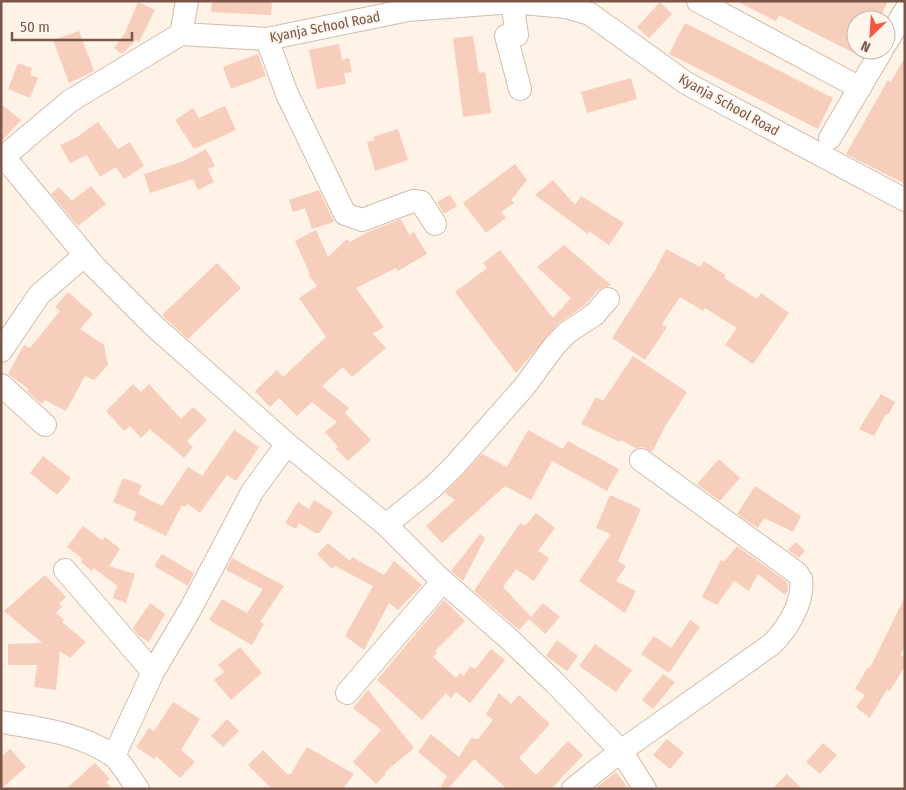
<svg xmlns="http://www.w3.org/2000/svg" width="906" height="790" viewBox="0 0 906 790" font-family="'Fira Sans Condensed',sans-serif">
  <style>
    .building { fill: #f7cdbb }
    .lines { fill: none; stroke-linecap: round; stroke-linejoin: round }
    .minor-casing { stroke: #d4bbad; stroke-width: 24 }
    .minor { stroke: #fff; stroke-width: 22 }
    .labels { text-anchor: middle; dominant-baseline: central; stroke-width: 4; stroke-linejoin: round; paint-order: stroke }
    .street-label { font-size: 14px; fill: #7b5547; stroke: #fff7ee }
  </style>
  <rect width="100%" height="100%" fill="#fef3e6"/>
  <!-- building -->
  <path class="building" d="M212 1H272L271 15 211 12Z
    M736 1H888L879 20H856V54L779 15 776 21Z
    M138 2 155 10 139 42 136 40 122 54 114 48 125 33Z
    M660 2 672 14 649 38 637 27Z
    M685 23 833 98 818 129 669 54Z
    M79 31 94 71 69 83 53 40Z
    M473 36 479 73 485 72 491 113 463 117 453 38Z
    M339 44 342 60 349 58 352 72 344 73 346 84 317 89 309 50Z
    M258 54 266 76 231 89 223 67Z
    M905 57V184L846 154 888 80 891 82Z
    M18 63 32 68 30 75 38 78 30 98 8 89Z
    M631 78 637 99 587 113 581 92Z
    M1 104 21 120 1 142Z
    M225 106 236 130 194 149 175 120 193 108 199 118Z
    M98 122 118 149 130 142 144 166 124 179 116 167 100 177 87 155 70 163 60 145 77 137Z
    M398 129 408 160 375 171 367 142 375 140 373 137Z
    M206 149 215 166 208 169 214 182 198 190 193 179 150 193 144 174 184 161Z
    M515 164 527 180 511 200 514 203 501 212 506 218 486 233 463 203Z
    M553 180 575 205 581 196 624 223 609 245 589 231 588 234 535 195Z
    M91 186 106 204 78 226 51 194 59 187 72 201Z
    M319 190 334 222 312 229 305 208 293 212 289 200Z
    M450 195 457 206 444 214 437 202Z
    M401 219 409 235 414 232 427 254 398 271 396 268 356 288 384 327 373 334 386 348 352 377 343 367 322 386 349 408 345 413 371 440 348 461 336 449 338 447 325 432 337 422 312 402 297 416 279 398 270 407 255 391 277 370 283 377 326 337 299 298 317 286 308 275 310 274 295 241 316 230 328 257 347 239 350 242 368 232Z
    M564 245 611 285 598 290 585 305 559 323 516 373 455 292 487 268 483 263 500 250 553 318 571 298 537 267Z
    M666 249 700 267 704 261 725 275 724 278 757 299 761 293 789 313 753 364 725 345 737 328 705 308 703 311 680 297 662 324 667 327 645 360 612 338 656 269Z
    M217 263 241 288 188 339 162 315Z
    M68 292 93 314 80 329 104 345 108 365 94 380 85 376 66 411 45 400 42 404 27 391 29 389 8 374 24 345 30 348 60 311 55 307Z
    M633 356 687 392 666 425 652 452 643 447 636 448 621 440 620 442 581 424 596 397 603 401Z
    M133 384 141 392 149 384 181 419 193 407 207 420 187 441 193 447 184 458 150 429 141 438 130 426 124 431 106 411Z
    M881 394 895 402 888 415 886 414 874 436 859 429Z
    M234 430 259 447 236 481 227 475 200 513 188 504 185 507 182 505 166 536 133 520 137 512 113 502 123 478 142 485 138 494 162 506 188 467 202 476Z
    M528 430 563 449 568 441 619 469 607 491 552 461 531 500 505 486 442 543 426 526 455 500 445 493 482 454 507 467Z
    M43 456 71 478 57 495 30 473Z
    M719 459 740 478 720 501 697 484Z
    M755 486 801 516 793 532 764 518 758 528 737 514Z
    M610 495 641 509 618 561 626 566 616 581 636 591 625 613 579 581 611 534 596 528Z
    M314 500 333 512 320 533H315L299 523 296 529 285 523 298 502 309 509Z
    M536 513 555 528 538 551 549 558 534 581 516 569 503 587 531 617 543 603 560 617 545 634 529 619 519 630 474 591 520 523 525 526Z
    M83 526 102 540 105 537 120 549 109 566 135 574 126 603 113 598 117 586 94 568 92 571 81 562 83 559 67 547Z
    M480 534 485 538 463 581 451 571Z
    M796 542 805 551 799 558 788 550Z
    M328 543 350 561 352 557 384 575 394 561 422 585 398 610 389 603 364 650 345 636 373 586 335 566 332 569 317 554Z
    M737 546 787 582 788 591 785 595 758 574 749 591 734 581 717 605 702 597 721 560 724 562Z
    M162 554 194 573 188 586 154 566Z
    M232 558 284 586 260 622 264 624 252 645 209 620 222 599 247 613 263 589 226 570Z
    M45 575 66 597 59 604 62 606 56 613 64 620 62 622 86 642 70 658 60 651 56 690 34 687 37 665H8V644L42 643 4 611Z
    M905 597V646L900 655 905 657V666L890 691 887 689 870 718 856 707 865 695 855 689 868 667 870 668Z
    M444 600 465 621 435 651 437 652 433 657 456 678 460 673 464 676 470 666 475 669 491 649 505 660 470 703 456 692 451 698 446 693 422 720 377 680Z
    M150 603 165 614 149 642 139 636 133 628Z
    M690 620 700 627 669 673 641 654 654 636 671 648Z
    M557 640 578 656 567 671 546 656Z
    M595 644 632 670 616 692 579 666Z
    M240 647 262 673 231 700 214 680 224 672 218 665Z
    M663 674 675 682 653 709 642 700Z
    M368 690 414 748 384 773 386 774 376 784 353 762 381 730 353 708Z
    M499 693 511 704 519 695 550 724 519 758 536 775 568 741 583 755 551 789H507L474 759 448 789H445L441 786 447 776 418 752 431 734 459 757 471 738 478 739 493 720 486 714Z
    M173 702 200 719 181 750 195 762 180 778 156 756 154 759 136 747 149 728 154 731Z
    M227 719 239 731 223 747 211 736Z
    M667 739 684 753 670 769 653 755Z
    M823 743 837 755 820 774 806 762Z
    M307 747 354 774 343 789H272L248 765 263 750 287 774H291Z
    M10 749 26 767 1 789V757Z
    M95 763 110 779 106 782 112 789H66Z
    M616 772 629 789H594Z
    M787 774 802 789H772Z"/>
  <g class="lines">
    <defs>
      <path id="minor" d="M698 1 860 88
        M512 2 517 35 506 36 520 89
        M181 34 187 1
        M267 39 287 94 345 214 362 220 413 201 421 202 435 224
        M886 43 905 11
        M830 138 882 50
        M4 157 94 266 153 325 287 444 386 525 436 575 509 639 555 683 621 751 645 789
        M1 159 70 101 181 34 267 39 408 10 512 2 566 7 590 14 686 83 905 200
        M1 351 39 295 85 255
        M1 385 45 425
        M386 525 434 486 456 464 524 387 555 345 568 332 594 315 608 299
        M65 570 153 672
        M347 693 443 581
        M1 722C38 728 80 733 112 755 122 762 130 779 138 789
        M114 756 153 672 191 608 252 492 287 444
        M573 789 621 751 772 644C788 628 804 602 801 579L797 573 641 460"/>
    </defs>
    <!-- minor casing -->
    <use href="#minor" class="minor-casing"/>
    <!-- minor -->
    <use href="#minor" class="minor"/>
  </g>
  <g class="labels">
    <!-- street labels -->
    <g class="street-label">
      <text transform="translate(325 27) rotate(-11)">Kyanja School Road</text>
      <text transform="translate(729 105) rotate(29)">Kyanja School Road</text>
    </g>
  </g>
  <!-- border -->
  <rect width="906" height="790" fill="none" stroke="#7b5547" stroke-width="5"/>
  <!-- north arrow -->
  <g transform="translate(871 35) rotate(205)"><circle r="24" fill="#fff7ee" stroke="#cab6ab"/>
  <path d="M0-4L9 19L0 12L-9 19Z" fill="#f35940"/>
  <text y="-8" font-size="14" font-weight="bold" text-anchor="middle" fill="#7b5547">N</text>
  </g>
  <!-- scale -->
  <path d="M12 32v8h120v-8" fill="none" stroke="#7b5547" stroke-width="2.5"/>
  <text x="20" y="32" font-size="15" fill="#7b5547" stroke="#fff7ee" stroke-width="4" paint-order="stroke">50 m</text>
</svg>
